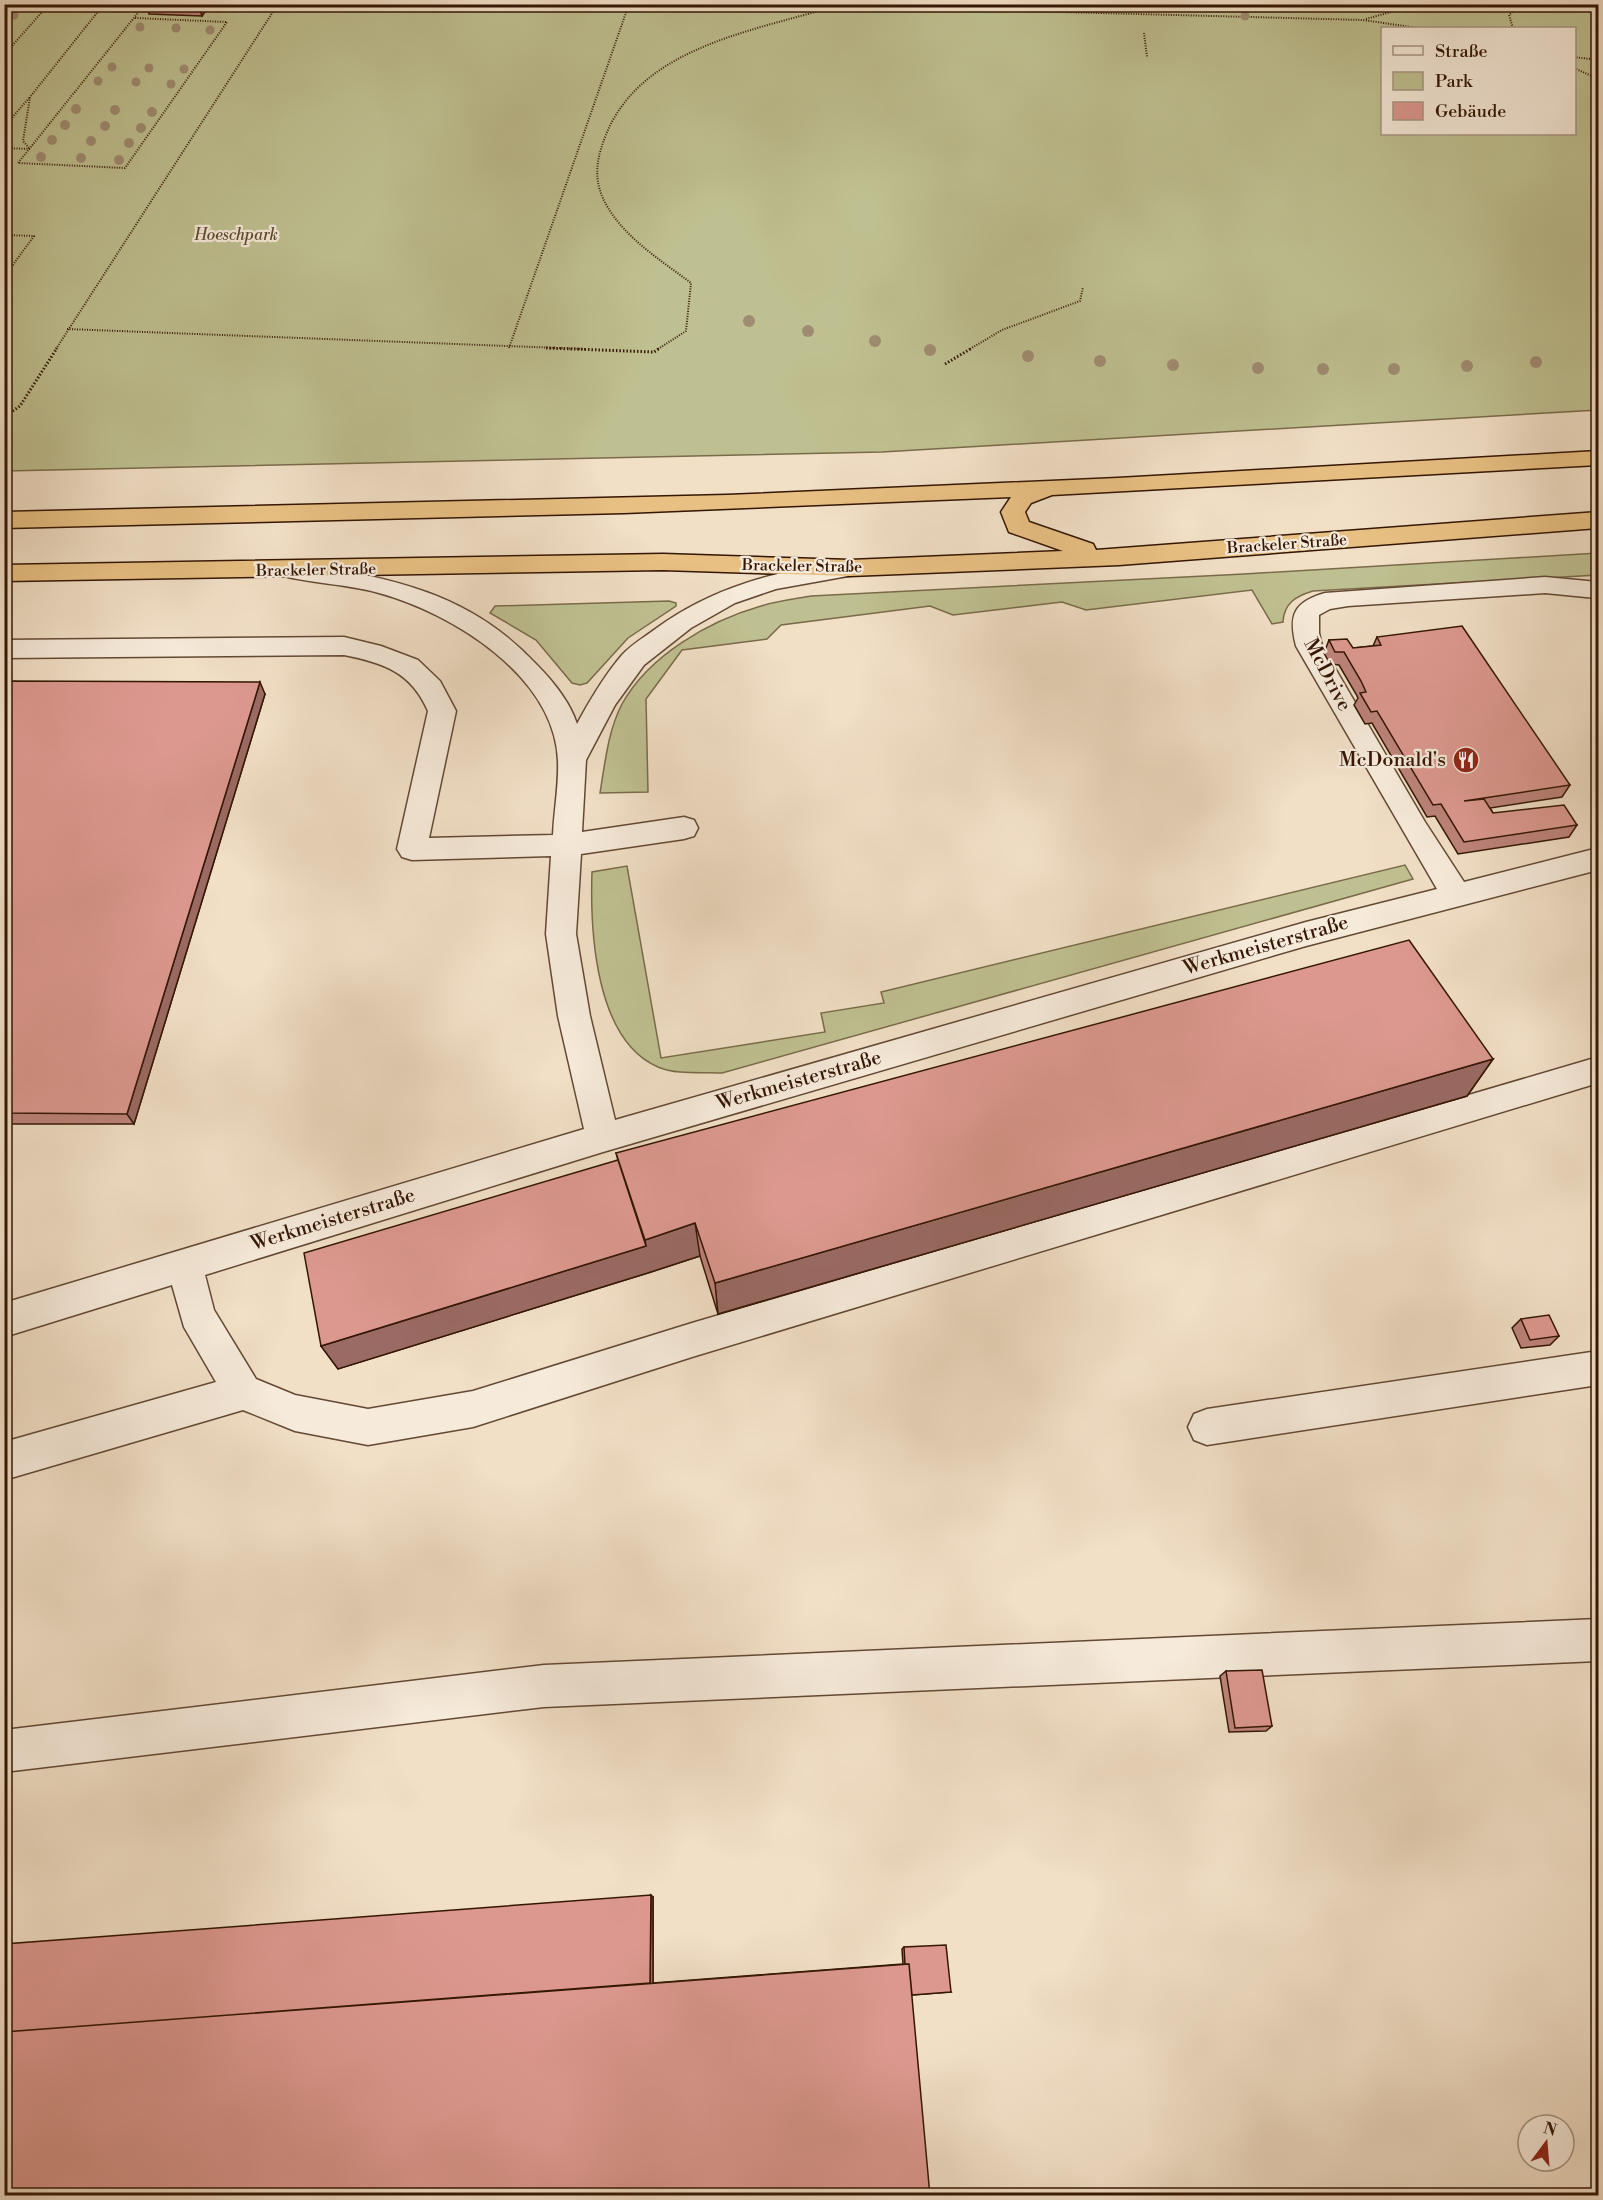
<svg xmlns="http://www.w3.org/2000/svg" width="1603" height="2200" viewBox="0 0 1603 2200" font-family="'Libre Bodoni',serif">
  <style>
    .green { fill: #bfc091; stroke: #7a6b4a; stroke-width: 1.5; fill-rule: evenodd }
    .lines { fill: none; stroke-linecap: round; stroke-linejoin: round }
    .minor-casing { stroke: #634834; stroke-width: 3 }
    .highway-casing { stroke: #341604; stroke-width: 3 }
    .path-far1 { stroke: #341604; stroke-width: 2; stroke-dasharray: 1 1.5; stroke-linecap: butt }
    .path { stroke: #341604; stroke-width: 3; stroke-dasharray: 1.5 2; stroke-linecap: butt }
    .minor { fill: #f6eada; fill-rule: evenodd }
    .highway { fill: #e8c083; fill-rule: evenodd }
    .tree { fill: #a08c72 }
    .wall { fill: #bd837b; stroke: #341604; stroke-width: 1.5 }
    .shaded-wall { fill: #9a6a64; stroke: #341604; stroke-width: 1.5 }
    .building { fill: #dc988f; stroke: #341604; stroke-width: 1.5 }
    .labels { text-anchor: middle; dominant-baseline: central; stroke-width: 4.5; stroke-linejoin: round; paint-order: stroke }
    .far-park-label { font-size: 16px; font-style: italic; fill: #5e492e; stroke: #f6eada }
    .far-street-label { font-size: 16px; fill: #341604; stroke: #f6eada }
    .street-label { font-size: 20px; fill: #341604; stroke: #f6eada }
    .poi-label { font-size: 20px; fill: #341604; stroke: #f6eada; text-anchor: end }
  </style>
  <rect width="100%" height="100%" fill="#f1dfc6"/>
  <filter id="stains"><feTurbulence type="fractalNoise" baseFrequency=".00333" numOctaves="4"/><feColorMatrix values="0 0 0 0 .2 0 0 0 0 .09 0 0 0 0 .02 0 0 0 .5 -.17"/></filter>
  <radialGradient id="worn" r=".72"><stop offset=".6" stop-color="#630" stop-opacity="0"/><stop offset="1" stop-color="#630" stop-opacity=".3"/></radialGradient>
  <!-- green -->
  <path class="green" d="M4 5H1598V410L882 452 5 471ZM1382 28H1574V134H1382Z
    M1598 553V575L1313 591C1296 596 1284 603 1283 622L1272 624 1252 590 1086 610 1062 602 953 615 930 606 781 625 767 639 682 650 646 699 648 792 600 793C605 763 608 731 622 704 649 655 709 621 761 606 777 601 794 599 811 596L1244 574Z
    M669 601 676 603V606L628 638 587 683 580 685 572 683 536 640 490 613 495 606Z
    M1405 865 1413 879 722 1073C702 1072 676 1075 658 1067 595 1040 590 931 592 872L627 866 661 1058 825 1032 821 1013 884 1003 881 992Z"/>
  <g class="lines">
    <defs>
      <path id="minor" d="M850 560 859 562 863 568 859 574 776 589 735 603 691 628 644 665 615 705 586 760 582 832 684 817 694 820 698 828 694 836 684 839 581 854 576 934 590 1016 615 1120 1306 922 1437 889 1296 646C1288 615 1294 602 1325 593L1545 577 1598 582V598H1596L1545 593 1348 606 1330 609 1319 615V633L1322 646 1425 822 1464 882 1598 848V870L1306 946 603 1152 205 1275 214 1310 256 1379 295 1395 368 1409 473 1391 692 1323 1598 1057V1083L692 1357 473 1427 368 1445 295 1431 243 1410 4 1480V1442L216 1382 184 1327 172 1285 4 1337V1303L584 1129 558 1016 546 934 551 856 412 860 402 857 397 849 428 711C411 672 384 663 344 655L4 658V640L344 637 381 646 418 660 440 681 456 711 429 838 553 835C554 811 559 785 558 761 555 676 452 613 379 593 348 584 315 584 284 576L280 570 284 564 293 562C388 578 467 590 536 664 552 680 570 702 577 724 590 700 604 676 622 655 631 645 643 638 654 630 713 586 778 571 850 560Z
        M1598 1351V1385L1207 1445 1194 1440 1188 1427 1194 1414 1207 1409Z
        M1598 1619V1661L544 1707 4 1772V1730L544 1665Z"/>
      <path id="highway" d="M1598 451V465L1052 495 1031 503 1025 512 1029 522 1093 544 1096 550 1598 512V528L1119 565 850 576 663 570 4 581V565L663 554 850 560 1063 551 1009 532 1001 512 1011 497 624 513 4 528V512L727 495 1118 478Z"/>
    </defs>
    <!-- minor casing -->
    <use href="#minor" class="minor-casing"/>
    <!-- highway casing -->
    <use href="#highway" class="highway-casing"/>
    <!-- path-far1 -->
    <path class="path-far1" d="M666 4 822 10 1024 11 1363 20 1418 28
      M963 4 1001 8
      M991 4 1014 9
      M135 18 227 22 125 168 18 163 145 4
      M1366 19 1419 4
      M1513 28 1509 15 1521 4
      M1144 33 1147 57
      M4 55 49 4
      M1574 57 1598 60
      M1574 68 1598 79
      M4 127 29 98
      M4 148 30 149 23 141 30 97 104 4
      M4 235 34 236 4 277
      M67 329 585 349
      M509 348 629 4
      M56 349 278 4
      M658 349 686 331 691 283C662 261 626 239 607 206 594 184 595 164 604 140 635 52 742 33 822 10
      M970 349 1002 330 1080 301 1083 287"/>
    <!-- path -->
    <path class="path" d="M546 348 654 352 660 348
      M945 364 972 348
      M4 417 20 406 57 348"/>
    <!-- minor -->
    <use href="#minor" class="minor"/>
    <!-- highway -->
    <use href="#highway" class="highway"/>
  </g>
  <!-- trees -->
  <g class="tree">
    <circle cx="14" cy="15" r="4.5"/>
    <circle cx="1245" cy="16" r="4.5"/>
    <circle cx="140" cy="27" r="4.5"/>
    <circle cx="176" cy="28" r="4.5"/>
    <circle cx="210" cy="30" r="4.5"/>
    <circle cx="112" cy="67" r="4.5"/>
    <circle cx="149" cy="68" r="4.5"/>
    <circle cx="184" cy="69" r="4.5"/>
    <circle cx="98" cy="81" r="4.5"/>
    <circle cx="136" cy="82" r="4.5"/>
    <circle cx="171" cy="84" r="4.5"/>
    <circle cx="76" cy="109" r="5"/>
    <circle cx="115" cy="110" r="5"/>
    <circle cx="152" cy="112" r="5"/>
    <circle cx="65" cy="125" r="5"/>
    <circle cx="105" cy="126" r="5"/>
    <circle cx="141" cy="128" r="5"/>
    <circle cx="52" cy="140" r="5"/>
    <circle cx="91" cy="141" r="5"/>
    <circle cx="129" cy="143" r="5"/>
    <circle cx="41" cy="157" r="5"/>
    <circle cx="81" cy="158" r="5"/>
    <circle cx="119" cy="160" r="5"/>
    <circle cx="749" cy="321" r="6"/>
    <circle cx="808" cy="331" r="6"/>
    <circle cx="875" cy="341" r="6"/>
    <circle cx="930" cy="350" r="6"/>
    <circle cx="1028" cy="356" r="6"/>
    <circle cx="1100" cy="361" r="6"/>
    <circle cx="1536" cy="362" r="6"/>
    <circle cx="1173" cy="365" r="6"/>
    <circle cx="1467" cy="366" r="6"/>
    <circle cx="1258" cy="368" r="6"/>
    <circle cx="1323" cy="369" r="6"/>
    <circle cx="1394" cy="369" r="6"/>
  </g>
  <!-- wall -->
  <path class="wall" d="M146 4H210L202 16 149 14Z
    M1377 637 1570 785 1562 797 1490 808 1493 813 1577 825 1569 837 1458 854 1435 816 1427 817 1372 723 1365 724 1354 705 1358 698 1356 694 1339 665 1330 664 1324 653 1329 640 1353 648 1373 646Z
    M4 681 265 694 134 1124H4Z
    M1493 1059 1467 1096 718 1314 700 1256 651 1272 338 1369 321 1346 618 1160 616 1153Z
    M1521 1319 1559 1336 1550 1345 1521 1348 1512 1328Z
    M1226 1671 1272 1726 1266 1731 1229 1732 1220 1676Z
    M653 1897V1983L903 1964 902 1949 904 1947 951 1992 912 1995 4 2196Z"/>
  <!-- shaded-wall -->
  <path class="shaded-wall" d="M198 4H210L202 16Z
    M260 682 265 694 134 1124 127 1114Z
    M1493 1059 1467 1096 718 1314 715 1283Z
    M695 1223 700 1256 651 1272 338 1369 321 1346 646 1246 645 1240Z
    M651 1895 653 1897V1987L650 1986Z"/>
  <!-- building -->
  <path class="building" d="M1462 626 1570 785 1464 801 1484 799 1493 813 1564 805 1577 825 1464 842 1441 804 1433 805 1377 711 1371 712 1360 693 1366 692 1361 681 1344 652H1335L1329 640 1347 639 1353 648 1381 645 1377 637Z
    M4 681 260 682 127 1114 4 1113Z
    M1409 940 1493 1059 715 1283 695 1223 645 1240 616 1153Z
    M618 1160 646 1246 321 1346 304 1253Z
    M1549 1315 1559 1336 1530 1340 1521 1319Z
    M1262 1670 1272 1726 1235 1728 1226 1671Z
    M651 1895 650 1983 4 2032V1944Z
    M946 1945 951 1992 912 1995 909 1964H905L904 1947Z
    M909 1964 930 2196H4V2032Z"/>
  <!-- icons -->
  <defs>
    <symbol id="restaurant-disc" viewBox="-11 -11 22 22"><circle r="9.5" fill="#8f2418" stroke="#f6eada"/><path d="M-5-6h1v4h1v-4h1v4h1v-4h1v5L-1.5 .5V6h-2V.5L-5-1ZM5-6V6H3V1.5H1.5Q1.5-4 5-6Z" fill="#fff"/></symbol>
  </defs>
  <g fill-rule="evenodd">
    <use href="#restaurant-disc" x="1451" y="745" width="30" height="30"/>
  </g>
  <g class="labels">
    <!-- far-park labels -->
    <g class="far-park-label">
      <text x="236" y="235">Hoeschpark</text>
    </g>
    <!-- far-street labels -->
    <g class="far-street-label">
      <text transform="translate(1287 544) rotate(-4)">Brackeler Straße</text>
      <text transform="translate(802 566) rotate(1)">Brackeler Straße</text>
      <text transform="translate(316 570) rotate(-1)">Brackeler Straße</text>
    </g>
    <!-- street labels -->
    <g class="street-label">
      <text transform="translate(1327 675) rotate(62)">McDrive</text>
      <text transform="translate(1266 946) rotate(-16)">Werkmeisterstraße</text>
      <text transform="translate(799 1081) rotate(-16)">Werkmeisterstraße</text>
      <text transform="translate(333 1220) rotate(-17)">Werkmeisterstraße</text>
    </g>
    <!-- poi labels -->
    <g class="poi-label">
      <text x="1446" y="760">McDonald's</text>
    </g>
  </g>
  <!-- margin -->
  <rect width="1603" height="2200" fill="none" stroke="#f1dfc6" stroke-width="24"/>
  <rect x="6" y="6" width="1591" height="2188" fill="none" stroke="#341604" stroke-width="3"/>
  <rect x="12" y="12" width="1579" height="2176" fill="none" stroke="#341604" stroke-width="1.5"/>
  <!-- legend -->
  <rect x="1381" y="27" width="195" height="108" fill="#f6eada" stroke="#a89584" stroke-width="1.5"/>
  <rect x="1393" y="46" width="30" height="9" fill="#f6eada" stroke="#a89584" stroke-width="1.5"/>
  <text x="1435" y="57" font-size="18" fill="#341604">Straße</text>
  <rect x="1393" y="72" width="30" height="18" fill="#bfc091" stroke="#a89584" stroke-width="1.5"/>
  <text x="1435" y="87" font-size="18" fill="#341604">Park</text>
  <rect x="1393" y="102" width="30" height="18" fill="#dc988f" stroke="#a89584" stroke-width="1.5"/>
  <text x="1435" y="117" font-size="18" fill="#341604">Gebäude</text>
  <!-- north arrow -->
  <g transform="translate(1546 2143) rotate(16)"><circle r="28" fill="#f6eada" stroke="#a89584" stroke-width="1.5"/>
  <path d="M0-4.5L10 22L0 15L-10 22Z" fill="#8f2418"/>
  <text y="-9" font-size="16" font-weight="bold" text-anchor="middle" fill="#341604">N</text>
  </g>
  <rect width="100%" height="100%" filter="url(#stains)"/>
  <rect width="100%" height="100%" fill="url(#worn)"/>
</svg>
